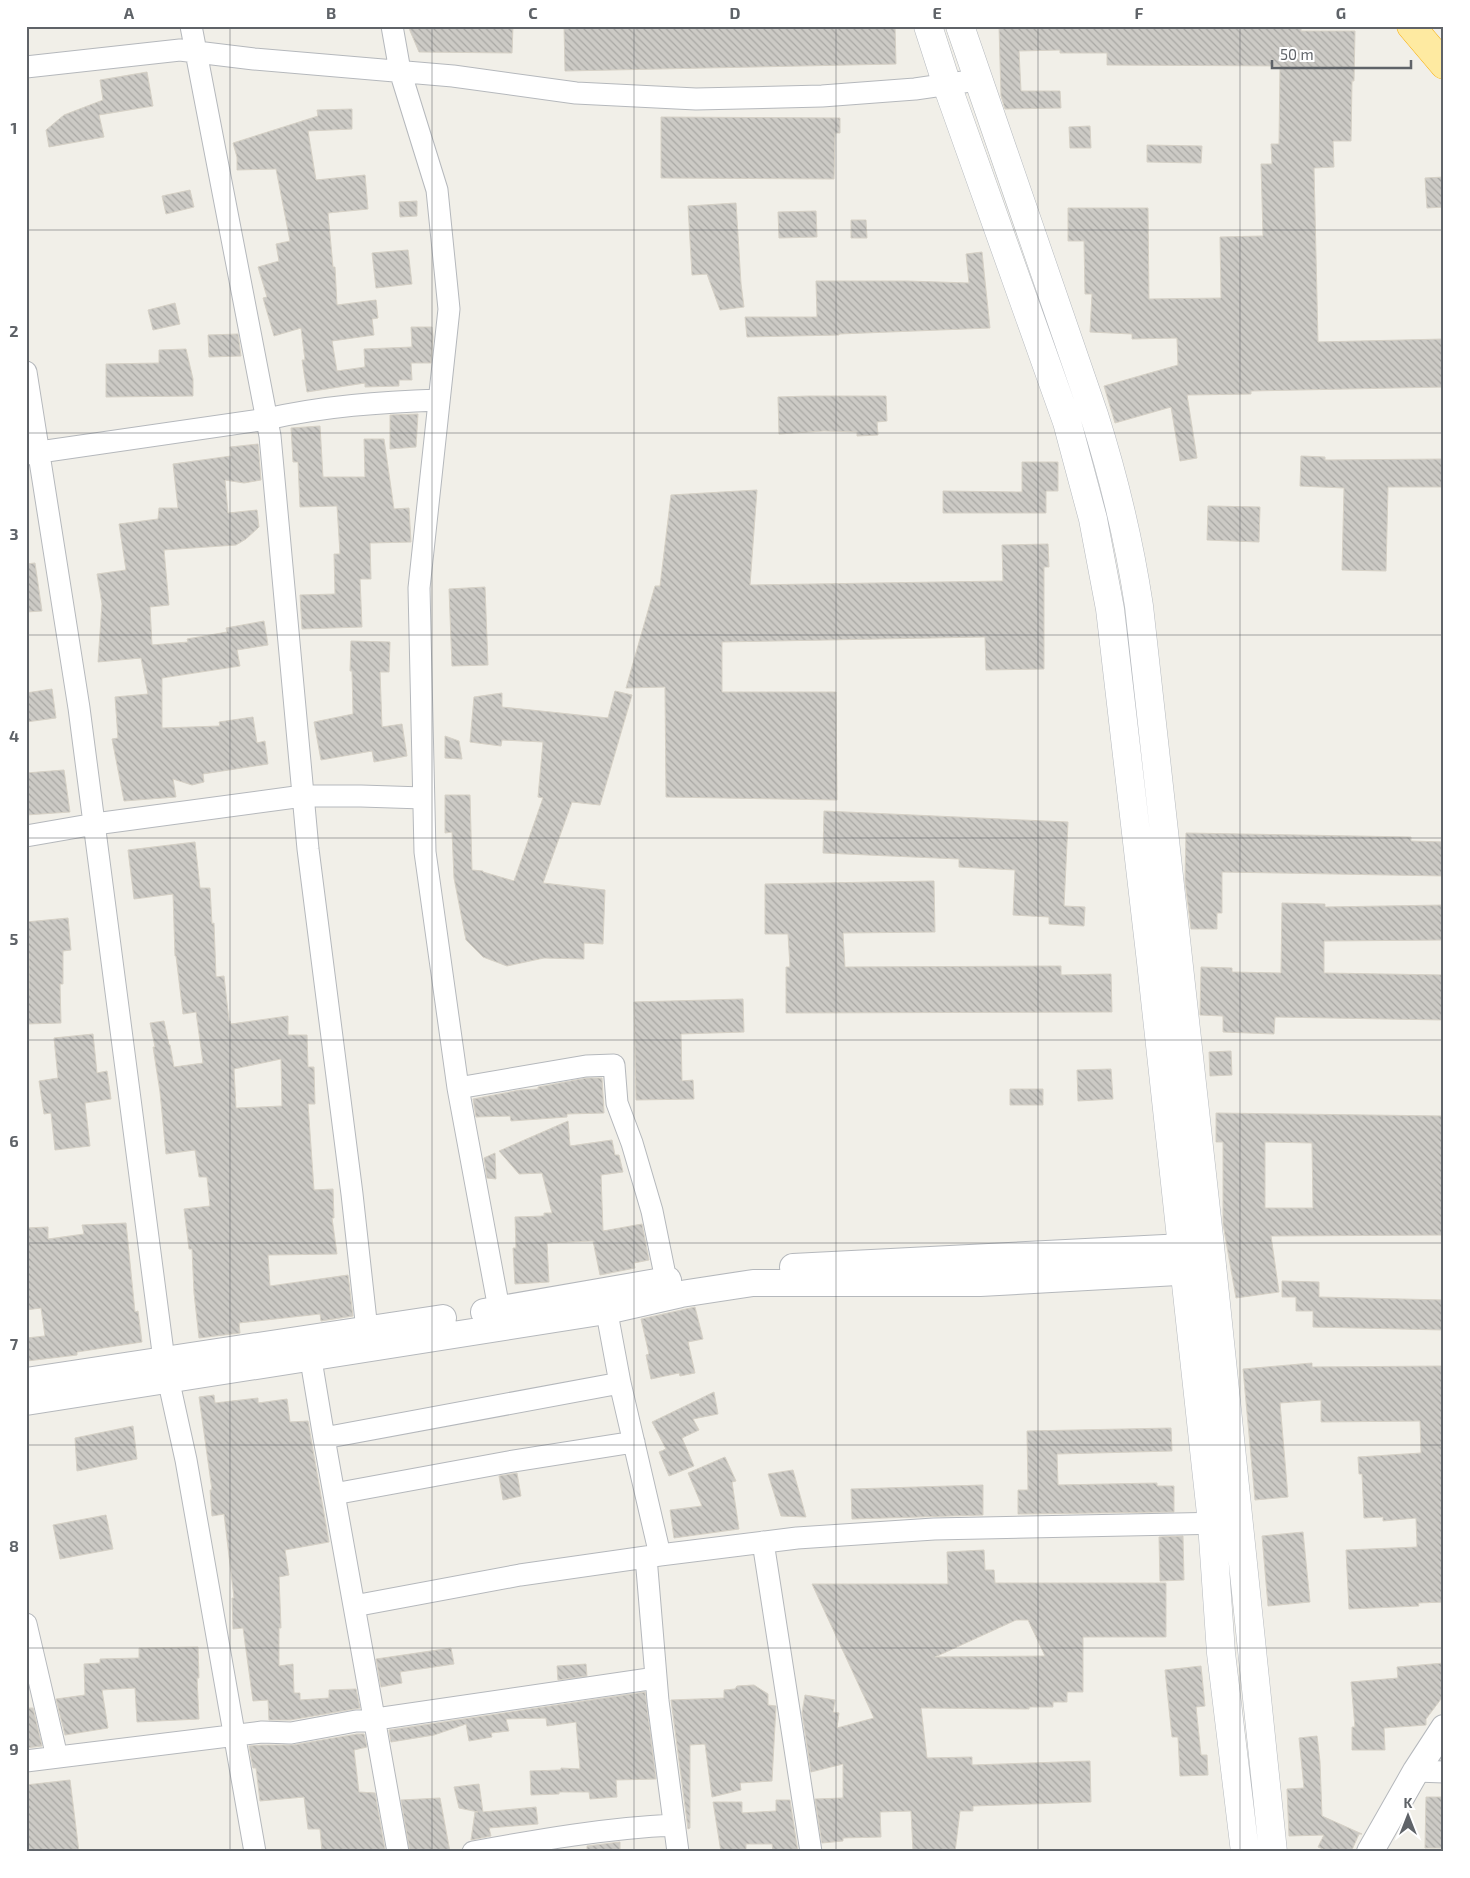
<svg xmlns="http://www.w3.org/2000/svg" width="1470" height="1878" viewBox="0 0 1470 1878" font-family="'Exo 2',sans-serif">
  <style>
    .building { fill: url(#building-back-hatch); stroke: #d6d1c6; fill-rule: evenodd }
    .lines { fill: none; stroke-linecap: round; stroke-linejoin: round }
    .minor-casing { stroke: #b5b8bc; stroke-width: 23 }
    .tertiary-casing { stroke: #b5b8bc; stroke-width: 28 }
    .secondary-casing { stroke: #b6babf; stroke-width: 29 }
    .trunk-casing { stroke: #f9ab00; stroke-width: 29 }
    .minor { stroke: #fff; stroke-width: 21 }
    .tertiary { stroke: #fff; stroke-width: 26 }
    .secondary { stroke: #fff; stroke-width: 28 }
    .trunk { stroke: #feeaa1; stroke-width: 28 }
    .grid { fill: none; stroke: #5f6368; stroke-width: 1; stroke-opacity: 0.55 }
    .neatline { fill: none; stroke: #5f6368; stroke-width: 2 }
    .grid-label { font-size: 16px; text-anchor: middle; font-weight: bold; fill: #5f6368 }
  </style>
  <defs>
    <pattern id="building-back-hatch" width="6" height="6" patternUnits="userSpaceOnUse" patternTransform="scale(1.25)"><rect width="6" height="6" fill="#cccac5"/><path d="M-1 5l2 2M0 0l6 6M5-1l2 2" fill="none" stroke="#a9a8a4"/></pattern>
  </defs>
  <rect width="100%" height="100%" fill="#f1efe8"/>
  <!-- building -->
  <path class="building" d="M408 26H513L512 53 419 52Z
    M564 26H895L896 64 565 71Z
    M999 26H1283L1301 27V31H1355L1354 81H1352L1351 141H1333L1334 167 1314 168 1318 342 1444 339V387L1251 391V394L1187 395 1197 458 1180 461 1171 407 1115 423 1104 386 1178 365 1177 338 1132 339V334L1090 332 1092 294H1085L1084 241H1068V208H1148L1149 299 1221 298 1220 237 1263 236 1261 164H1272L1271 144H1279L1280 66 1107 65V53H1060V50L1019 51 1021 91H1060L1061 108 1005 109 1001 96Z
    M147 72 153 106 99 115 104 137 49 147 46 130 64 115 103 100 100 80Z
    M352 109V129L308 131 316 180 365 175 368 209 328 213 333 267H335L337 305 376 300 378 318 372 319 374 335 332 341 337 371 365 367 364 349 412 347 411 327H432L433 337 431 363H411L412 380H399V386L365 387V383L307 392 302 360H305L301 328 274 336 263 298 267 297 258 267 279 261 276 244 290 241 276 169 237 170V157L233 143 318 116 317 110Z
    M661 117 840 118V133H835L834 179 661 178Z
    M1090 126 1091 148H1070L1069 127Z
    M1147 145 1202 146 1201 163 1147 162Z
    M1444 177V207L1427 208 1425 178Z
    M190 190 194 207 166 214 162 196Z
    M417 201V216L400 217 399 202Z
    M736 203 741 284 744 307 720 310 707 274 692 275 688 206Z
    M816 211 817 237 779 238 778 212Z
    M851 220H866L867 238H851Z
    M408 250 412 284 376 288 372 253Z
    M982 252 990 328 839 334V335L747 337 745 317H817L816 281H907L969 283 966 254Z
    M175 303 180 324 153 330 148 310Z
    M238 334 241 356 209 357 208 335Z
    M186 349 193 379V396L106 397V364L159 363V350Z
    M809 396H886L887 421 877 422 878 435 857 436V432L824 431 779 434 778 397Z
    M418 414 416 447 390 449V415Z
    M320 426 323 477H365L364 439H384L394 509 409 508 411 542 370 543 371 579H360L362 627 302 629 300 595 335 594 334 554H340L337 506 300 507 298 462H293L291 428Z
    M258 444 261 480 244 483 225 480 228 513 257 510 259 527 246 539 236 545 164 550 169 605 150 607 152 645 188 642 187 639 227 632 226 628 264 621 268 645 237 650 240 666 162 678V728L220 726 219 722 253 717 257 743 265 741 268 764 203 774 204 782 192 785 173 779 176 797 124 801 112 739 118 738 115 697 148 694 141 658 98 662 102 604 97 574 126 570 119 524 158 519 159 508H178L173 464 231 456 230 447Z
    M1301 456 1325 457V460L1444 459V487H1388L1386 571 1342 570 1344 488 1300 486Z
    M1022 462H1058V491H1046V513H943V491L1022 492Z
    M757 490 750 585 1003 581 1002 545 1048 544 1049 567H1044V669L986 670 985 637 722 642V692H836L837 800 666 797 665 687 626 688 655 586H660L671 495Z
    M1208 506 1260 507 1259 542 1207 540Z
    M35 563 42 611 26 612V564Z
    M485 587 488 665 452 666 449 589Z
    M351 641 390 642 389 672H380L382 727 402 724 407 756 374 762 372 751 321 760 314 722 353 714 352 671H350Z
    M52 689 56 718 26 722V693Z
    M615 691 632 695 600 805 572 802 543 883 605 890 603 944 584 943V959L544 958 507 966 483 957 466 940 454 878 452 832 445 833V795H470L472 870 483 871V872L514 881 543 798 538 797 543 742 502 740 501 746 470 742 474 697 502 693V707L608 718Z
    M445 736 459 741 462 759 445 758Z
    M64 770 70 812 26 815V773Z
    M824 811 1068 822 1064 906 1085 907 1084 926 1049 924V917L1013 915 1015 870 959 867V859L823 853Z
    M1186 833 1411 837V841L1444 842V876L1222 872V913H1217V929H1191L1185 881Z
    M195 842 200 888H210L212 924 214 923 216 977 224 976 229 1021H230L231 1024 288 1016V1035H307L308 1067H314L315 1104H308L314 1190 333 1189 334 1218H332L337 1254 268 1255 270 1286 348 1275 353 1316 321 1321 320 1314 239 1323 240 1333 199 1338 194 1293 192 1249H189L184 1209 210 1206 207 1177H199L195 1150 166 1154 160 1092 153 1047H155L150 1023 164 1021 169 1045H170L174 1067 203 1063 196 1012 183 1014 176 956H175L173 894 134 899 128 850ZM281 1059 282 1106 236 1108 234 1069Z
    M934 881 935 932 843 933 845 967 1061 966V975L1111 974 1112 1012 786 1013V967H790L788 934H765V884Z
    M1282 903 1325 904V907L1444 905V935H1442V940L1324 941V973L1444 975V1020L1275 1017 1274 1034 1223 1032V1016L1200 1015 1201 967 1232 968V972L1281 973Z
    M68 918 71 950 63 951V984H60L61 1023 26 1024V995H29V954H26V922Z
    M743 999 744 1032 681 1034 682 1081 693 1080 694 1099 636 1100 634 1002Z
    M93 1034 97 1073 107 1071 111 1099 85 1103 90 1146 55 1150 51 1113 44 1114 39 1081 58 1078 54 1038Z
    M1231 1051 1232 1075 1210 1076 1209 1052Z
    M1111 1069 1113 1099 1078 1101 1077 1070Z
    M587 1078H602L604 1113 567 1114V1117L511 1121 510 1116 476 1117 473 1099 520 1090 538 1089V1087Z
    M1010 1089H1043V1105H1010Z
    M1216 1113 1444 1116V1235L1271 1236 1279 1292 1236 1298 1223 1224V1142H1216ZM1265 1142 1312 1143 1313 1208H1265Z
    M568 1121 570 1146 612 1140 615 1155H619L623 1172 601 1175 603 1231 642 1224 649 1260 634 1263 635 1268 600 1275 593 1241 547 1243 549 1282 515 1284 513 1248H516L515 1217 544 1216V1213H552L542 1173 519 1174 499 1151Z
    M495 1153 496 1179 487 1178 484 1158Z
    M126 1223 135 1312 138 1311 142 1342 77 1352V1355L27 1361 26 1338 45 1336 41 1308 26 1310V1228L48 1227V1239L84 1234 82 1225Z
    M1282 1281 1319 1282V1297L1444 1300V1330L1313 1327V1311H1296V1297H1282Z
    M695 1307 703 1339 688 1342 695 1373 680 1376 679 1373 651 1379 646 1355 649 1354 641 1319Z
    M1312 1363V1367L1444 1366V1602L1418 1603 1419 1606 1349 1609 1346 1550 1417 1547 1416 1518 1383 1521V1517L1364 1518 1362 1474H1359L1358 1457 1421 1453 1420 1421 1321 1422V1400L1280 1403 1288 1497 1255 1500 1243 1369Z
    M714 1392 718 1414 693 1419 699 1430 682 1438 694 1466 669 1476 659 1452 666 1449 652 1422Z
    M214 1395 215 1403 258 1398V1403L287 1399 290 1422 308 1421 329 1542 285 1550 289 1575 279 1577 281 1628H279V1666L293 1664 294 1693H300V1700L329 1698V1690L356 1689 360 1708 290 1720H269L268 1700 253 1701 243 1628 233 1629 232 1598H234L224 1514 212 1516 210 1490H212L199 1397Z
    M133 1426 137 1459 77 1471 75 1438Z
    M1171 1428 1172 1451 1057 1454 1058 1485 1157 1483V1486H1174V1512L1018 1514V1490H1028L1027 1431Z
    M725 1457 736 1481 732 1482 739 1529 674 1538 670 1510 702 1506 688 1473Z
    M793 1470 806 1517 781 1516 768 1474Z
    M517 1473 521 1496 503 1500 499 1476Z
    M983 1485V1515L852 1519 851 1489Z
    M106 1515 113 1549 60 1559 53 1525Z
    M1303 1532 1310 1602 1268 1606 1262 1536Z
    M1183 1536 1184 1580 1160 1581 1159 1537Z
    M984 1550 985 1570H994L995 1583H1166V1637H1083V1692H1067V1702H1053V1707H1029V1709L921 1708 927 1758 972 1757V1765L1090 1761 1091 1802 973 1806V1811H960L955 1852 913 1851 911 1811 880 1812 881 1837 843 1838V1841L822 1843 815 1799 843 1798V1764L811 1772 802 1713 805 1695 835 1700 833 1712 839 1713 837 1728 874 1718 812 1584H948L947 1552ZM1016 1620H1028L1045 1656 935 1657Z
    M198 1647 199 1678H197L199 1719 137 1722 135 1688 102 1690 108 1728 65 1735 56 1699 85 1695 84 1664 100 1663V1659L139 1658V1648Z
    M451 1648 454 1664 400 1672 402 1683 381 1687 376 1659Z
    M1444 1663V1695L1426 1719V1725L1384 1728 1385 1750H1352V1727H1355L1351 1682 1398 1678 1397 1667Z
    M586 1664 587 1676 558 1680 557 1666Z
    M1201 1666 1205 1706 1196 1707 1201 1755H1207L1208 1775 1180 1776 1178 1737H1172L1165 1670Z
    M754 1685 768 1694V1705L776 1706 772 1781 740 1783 741 1790 712 1797 705 1744 690 1745V1828L688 1829 671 1700 724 1698V1690L735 1689 737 1686Z
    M645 1692 656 1779 616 1780 617 1797 590 1799 589 1792H559V1794L531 1795 530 1771 561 1770V1768L580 1769 576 1722 547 1726 546 1718 506 1719 509 1731 491 1733 492 1737 469 1741 466 1724 434 1735 391 1742 389 1730Z
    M26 1708H33L42 1746 26 1748Z
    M357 1734H364L367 1747 354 1750 359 1792 375 1793 385 1850H379L380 1852H322L320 1829H308L304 1797 260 1801 256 1768H253L249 1746 263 1745H293Z
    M1317 1736 1320 1762 1322 1816 1362 1834H1359L1351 1852H1330L1318 1847 1324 1835 1289 1836 1287 1789 1304 1788 1299 1738Z
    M70 1780 79 1852H26V1785Z
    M479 1784 483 1812 536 1807 538 1824 489 1828 491 1836 471 1840 475 1812H478L459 1808 454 1787Z
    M1426 1797H1444V1848H1425Z
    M440 1798 450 1852H410L401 1800Z
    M776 1800H790L798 1852H773L772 1844H746V1852H721L713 1802H742V1813L776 1811Z
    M620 1842V1852H587V1846Z"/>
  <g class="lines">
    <defs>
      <path id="minor" d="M191 26 270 436 308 849 352 1194 367 1330
        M392 26 400 71 437 190 449 309 419 588 425 852 458 1088 499 1309
        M26 67 180 50 254 59 453 76 576 93 696 99 822 96 915 89 977 80
        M26 372 79 708 164 1360 186 1460 255 1852
        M26 454 267 419C324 406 381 402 439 400
        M26 836 95 824 303 796H361L423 798
        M458 1088 586 1066 614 1065 617 1103 632 1143 652 1211 666 1280
        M604 1297 620 1383 660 1555 797 1538 934 1529 1226 1523
        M308 1342 324 1438 398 1852
        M324 1438 620 1383
        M334 1494 508 1462 634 1442
        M763 1542 811 1852
        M646 1557 658 1701 678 1852
        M354 1606 520 1575 660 1555
        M26 1624 57 1757
        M26 1761 262 1732 291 1733 356 1721H371L383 1718 656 1678
        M1416 1771 1444 1772
        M473 1852C539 1840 607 1828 674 1825"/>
      <path id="tertiary" d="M793 1267 1204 1246
        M484 1312 668 1280
        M26 1381 443 1318
        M26 1402 606 1311 681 1294 753 1283H980L1213 1270
        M1370 1852 1416 1771 1444 1728"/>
      <path id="secondary" d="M928 26 947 85 1067 422 1093 519 1110 609 1151 962 1212 1523 1221 1653 1245 1852
        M960 26 1094 415C1114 478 1129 540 1139 606L1210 1246 1273 1852"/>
      <path id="trunk" d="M1411 26 1444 65"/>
    </defs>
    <!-- minor casing -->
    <use href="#minor" class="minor-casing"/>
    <!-- tertiary casing -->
    <use href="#tertiary" class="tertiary-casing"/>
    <!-- secondary casing -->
    <use href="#secondary" class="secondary-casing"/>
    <!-- trunk casing -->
    <use href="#trunk" class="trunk-casing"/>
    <!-- minor -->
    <use href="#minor" class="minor"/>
    <!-- tertiary -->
    <use href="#tertiary" class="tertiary"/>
    <!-- secondary -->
    <use href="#secondary" class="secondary"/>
    <!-- trunk -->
    <use href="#trunk" class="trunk"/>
  </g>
  <!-- grid -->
  <path class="grid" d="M230 26V1852M432 26V1852M634 26V1852M836 26V1852M1038 26V1852M1240 26V1852M26 230H1444M26 433H1444M26 635H1444M26 838H1444M26 1040H1444M26 1243H1444M26 1445H1444M26 1648H1444"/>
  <!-- border -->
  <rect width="1470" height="1878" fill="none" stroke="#ffffff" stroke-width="55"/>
  <!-- north arrow -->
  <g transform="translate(1408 1816)" stroke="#ffffff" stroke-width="4" paint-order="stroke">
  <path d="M0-4L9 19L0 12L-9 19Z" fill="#5f6368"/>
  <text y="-8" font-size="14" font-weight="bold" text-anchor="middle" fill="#5f6368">K</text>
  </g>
  <!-- scale -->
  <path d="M1272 60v8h139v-8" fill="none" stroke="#5f6368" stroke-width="2.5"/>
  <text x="1280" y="60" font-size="15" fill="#5f6368" stroke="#ffffff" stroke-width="4" paint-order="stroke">50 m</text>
  <rect x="28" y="28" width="1414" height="1822" class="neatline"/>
  <g class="grid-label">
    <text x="129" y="19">A</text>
    <text x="331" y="19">B</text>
    <text x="533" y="19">C</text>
    <text x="735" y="19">D</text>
    <text x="937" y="19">E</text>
    <text x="1139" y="19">F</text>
    <text x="1341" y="19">G</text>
    <text x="14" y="134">1</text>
    <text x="14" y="337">2</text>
    <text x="14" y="540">3</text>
    <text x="14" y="742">4</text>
    <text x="14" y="945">5</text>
    <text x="14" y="1147">6</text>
    <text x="14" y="1350">7</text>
    <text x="14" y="1552">8</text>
    <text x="14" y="1755">9</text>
  </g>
</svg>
